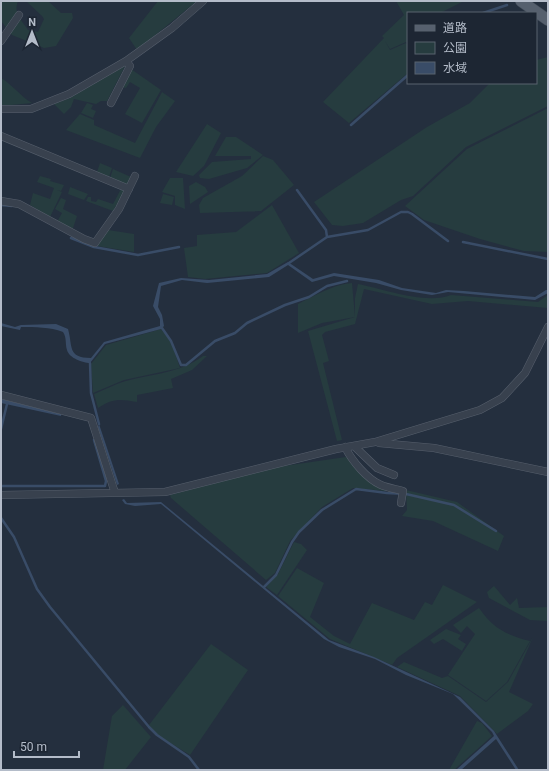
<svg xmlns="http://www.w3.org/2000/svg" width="549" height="771" viewBox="0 0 549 771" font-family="Roboto,'Noto Sans JP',sans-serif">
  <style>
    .green { fill: #263c3f }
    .water { fill: #394c67 }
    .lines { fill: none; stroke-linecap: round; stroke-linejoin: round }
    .stream { stroke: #394c67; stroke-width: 2.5 }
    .street-casing { stroke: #565f6c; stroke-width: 8 }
    .primary-casing { stroke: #414a57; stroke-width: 12 }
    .street { stroke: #38414e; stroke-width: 7 }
    .primary { stroke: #56606e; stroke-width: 11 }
  </style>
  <rect width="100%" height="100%" fill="#242f3e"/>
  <!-- green -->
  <path class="green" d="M1 1H18C13 14 22 20 28 30L38 32 44 19 42 16 26 1H48L61 13H72L73 18 56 46 44 48 12 35 1 21Z
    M158 1H197L137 50 129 38Z
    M396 1H464L440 13H408V44L406 42 390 49 385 41 390 50 406 43 408 45V73L349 123 323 102 384 38 382 36 404 15Z
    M548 57V106L466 147 413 196 401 200 363 223 343 226 332 225 314 202 427 127 470 103 490 83H536V60Z
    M125 66 107 101H101L96 104 74 99 71 107 64 114 54 104 70 98Z
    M131 69 161 90 142 123 125 114 140 88 130 82 126 88 122 87Z
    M1 78C13 85 20 96 32 103L1 106Z
    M162 92 175 101 156 127 140 158 66 130 80 114 94 120V125L135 143Z
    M87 103 93 105 91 109 96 111 93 118 81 113Z
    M548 108V252L524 251 480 239 424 220 405 206 467 149Z
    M207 124 221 133 204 166 193 176 176 172Z
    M226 137H236L263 155 247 168 209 179 200 178 199 175 212 162 251 159V156H215Z
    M263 156 273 160 294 185 261 211 200 213 199 205 203 198 242 176Z
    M100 163 112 168 109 177 97 172Z
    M113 169 131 177 128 185 110 178Z
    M40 176 51 179 50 181 64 185 61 191 57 190 62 192 50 217 30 205 33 193 50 199 54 188 37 182Z
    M170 178H183L185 209 175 205V196L162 192Z
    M196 182 205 187 208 192 190 204 189 186Z
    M70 187 88 194 84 200 68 194Z
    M121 189 125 191 113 211 86 201 88 197H91V201L96 202 98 199 113 204Z
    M163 194 174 197 172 205 160 203Z
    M61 198 66 200 63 209 77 216 72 231 57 222 62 213 55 209Z
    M272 205 299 253 267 273 205 279 188 277 184 248 197 246V235L236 232Z
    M108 230 134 234V252L97 246Z
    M352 283 355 317 322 323 298 333V304C316 295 332 285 352 283Z
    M358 284C384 289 426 305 451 295L538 302 548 295V308L468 301 432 304 364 289 355 324 325 332 322 335 329 361 323 363 342 440 337 441 308 331 355 317V298Z
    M161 329 171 341 180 368 124 380 93 393 91 364 106 345Z
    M203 356H207L192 370 171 379 173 388 137 395V402C120 399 113 398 98 408L94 394C104 390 115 384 126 381 152 374 180 373 203 356Z
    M346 457 377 485 396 492 353 488 322 507 290 541 275 573 266 580 171 498 170 495 277 467Z
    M406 490 457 502 504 536 498 551 433 521 402 516 407 510Z
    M294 542 301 544 307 550 277 595 266 587 278 574Z
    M297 568 324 583 310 617 334 636 350 644 372 603 414 620 425 602 432 605 443 585 477 602 397 658 392 665 330 639 278 596Z
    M494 586 510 605 517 598 519 608 548 607V621L530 620 489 598 487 592Z
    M479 608C493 628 506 635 530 641L507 682 486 701 448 675 475 634 467 626 461 633 453 625Z
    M446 629 461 635 458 639 466 644 462 651 443 639 434 644 430 640Z
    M533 637 509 692 533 704 528 711 497 734 460 696 397 667 404 662 442 678 448 676 486 702 508 682Z
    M211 644 248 670 190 755 157 735 149 725Z
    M123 705 151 737 125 770H103L112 716Z
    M477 721 482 723 492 736 454 770H449Z"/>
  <!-- water -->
  <path class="water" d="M288 262 313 279 334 273 379 280 402 288 436 293 446 290 464 291 535 297 546 290H548V293L535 300 448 292 432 295 401 290 376 283 334 276 312 282 288 265 269 277 207 283 182 280 161 286 158 307 162 315 164 326 161 329 105 344 90 363C83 363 69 358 67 350 65 344 67 338 63 332 50 327 35 327 21 327L20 330 1 326V323L15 327 21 325 56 324 68 329C73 346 67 358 91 358L104 342 160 326V319L153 306 159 283 181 278 209 280 267 274Z
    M1 399 61 414V416L1 403Z
    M99 424 119 484 117 485 98 427Z
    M124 499 127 503 161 502 329 640 374 657 460 697 494 731 519 770H516L496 739 461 770H456L494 736 492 732 453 694 406 675 375 659 339 647 324 639 161 504 135 506 125 504 122 500Z"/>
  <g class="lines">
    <!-- stream -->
    <path class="stream" d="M483 13 507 5
      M351 125 408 75
      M297 190 326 230 327 237
      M1 205 12 206
      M71 238 94 247 138 255 179 247
      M463 242 548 259
      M289 263 327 237 368 230 401 212H408L412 214 448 241
      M162 328 171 341 181 365H186L215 341 235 333 247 323 285 305 309 297 327 286 347 281
      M90 363 91 393 99 424
      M1 429 7 404
      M1 486H105L106 481 94 440
      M1 518 14 537 37 589 50 607 149 727 157 735 189 757 199 770
      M264 587 276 575 292 542 299 532 322 510 356 489 387 493 406 494 454 505 496 531"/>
    <defs>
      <path id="street" d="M1 41 19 15
        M111 103 130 66 126 61
        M1 109H31L69 94 126 61 172 28 203 1
        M1 136 129 189
        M1 201 19 204 84 239 95 243 119 209 135 176
        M1 395 91 418 115 493
        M379 443 434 448 548 472
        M354 446 377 468 394 475
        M345 447C352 461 367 479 381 485 388 488 396 489 403 491L401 503
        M1 495 165 492 336 449 375 442 480 410 502 398 525 373 548 327"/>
      <path id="primary" d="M521 1 548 20"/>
    </defs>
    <!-- street casing -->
    <use href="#street" class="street-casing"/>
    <!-- primary casing -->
    <use href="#primary" class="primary-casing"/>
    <!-- street -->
    <use href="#street" class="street"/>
    <!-- primary -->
    <use href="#primary" class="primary"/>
  </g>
  <!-- border -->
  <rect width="549" height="771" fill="none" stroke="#b4bcc9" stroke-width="4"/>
  <!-- legend -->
  <rect x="407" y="12" width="130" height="72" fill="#1d2633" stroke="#59626f"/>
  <rect x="415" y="25" width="20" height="6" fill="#56606e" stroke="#59626f"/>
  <text x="443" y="32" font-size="12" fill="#b4bcc9">道路</text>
  <rect x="415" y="42" width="20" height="12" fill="#263c3f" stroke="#59626f"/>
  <text x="443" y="52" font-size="12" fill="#b4bcc9">公園</text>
  <rect x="415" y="62" width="20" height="12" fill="#394c67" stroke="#59626f"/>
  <text x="443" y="72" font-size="12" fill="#b4bcc9">水域</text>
  <!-- north arrow -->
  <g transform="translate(32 32)" stroke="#1d2633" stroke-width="3" paint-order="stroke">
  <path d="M0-3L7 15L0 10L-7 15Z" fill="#b4bcc9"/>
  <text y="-6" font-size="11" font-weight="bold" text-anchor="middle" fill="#b4bcc9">N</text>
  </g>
  <!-- scale -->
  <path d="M14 751v6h65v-6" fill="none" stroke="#b4bcc9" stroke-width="2"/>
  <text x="20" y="751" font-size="12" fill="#b4bcc9" stroke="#1d2633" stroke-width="3" paint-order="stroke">50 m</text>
</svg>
